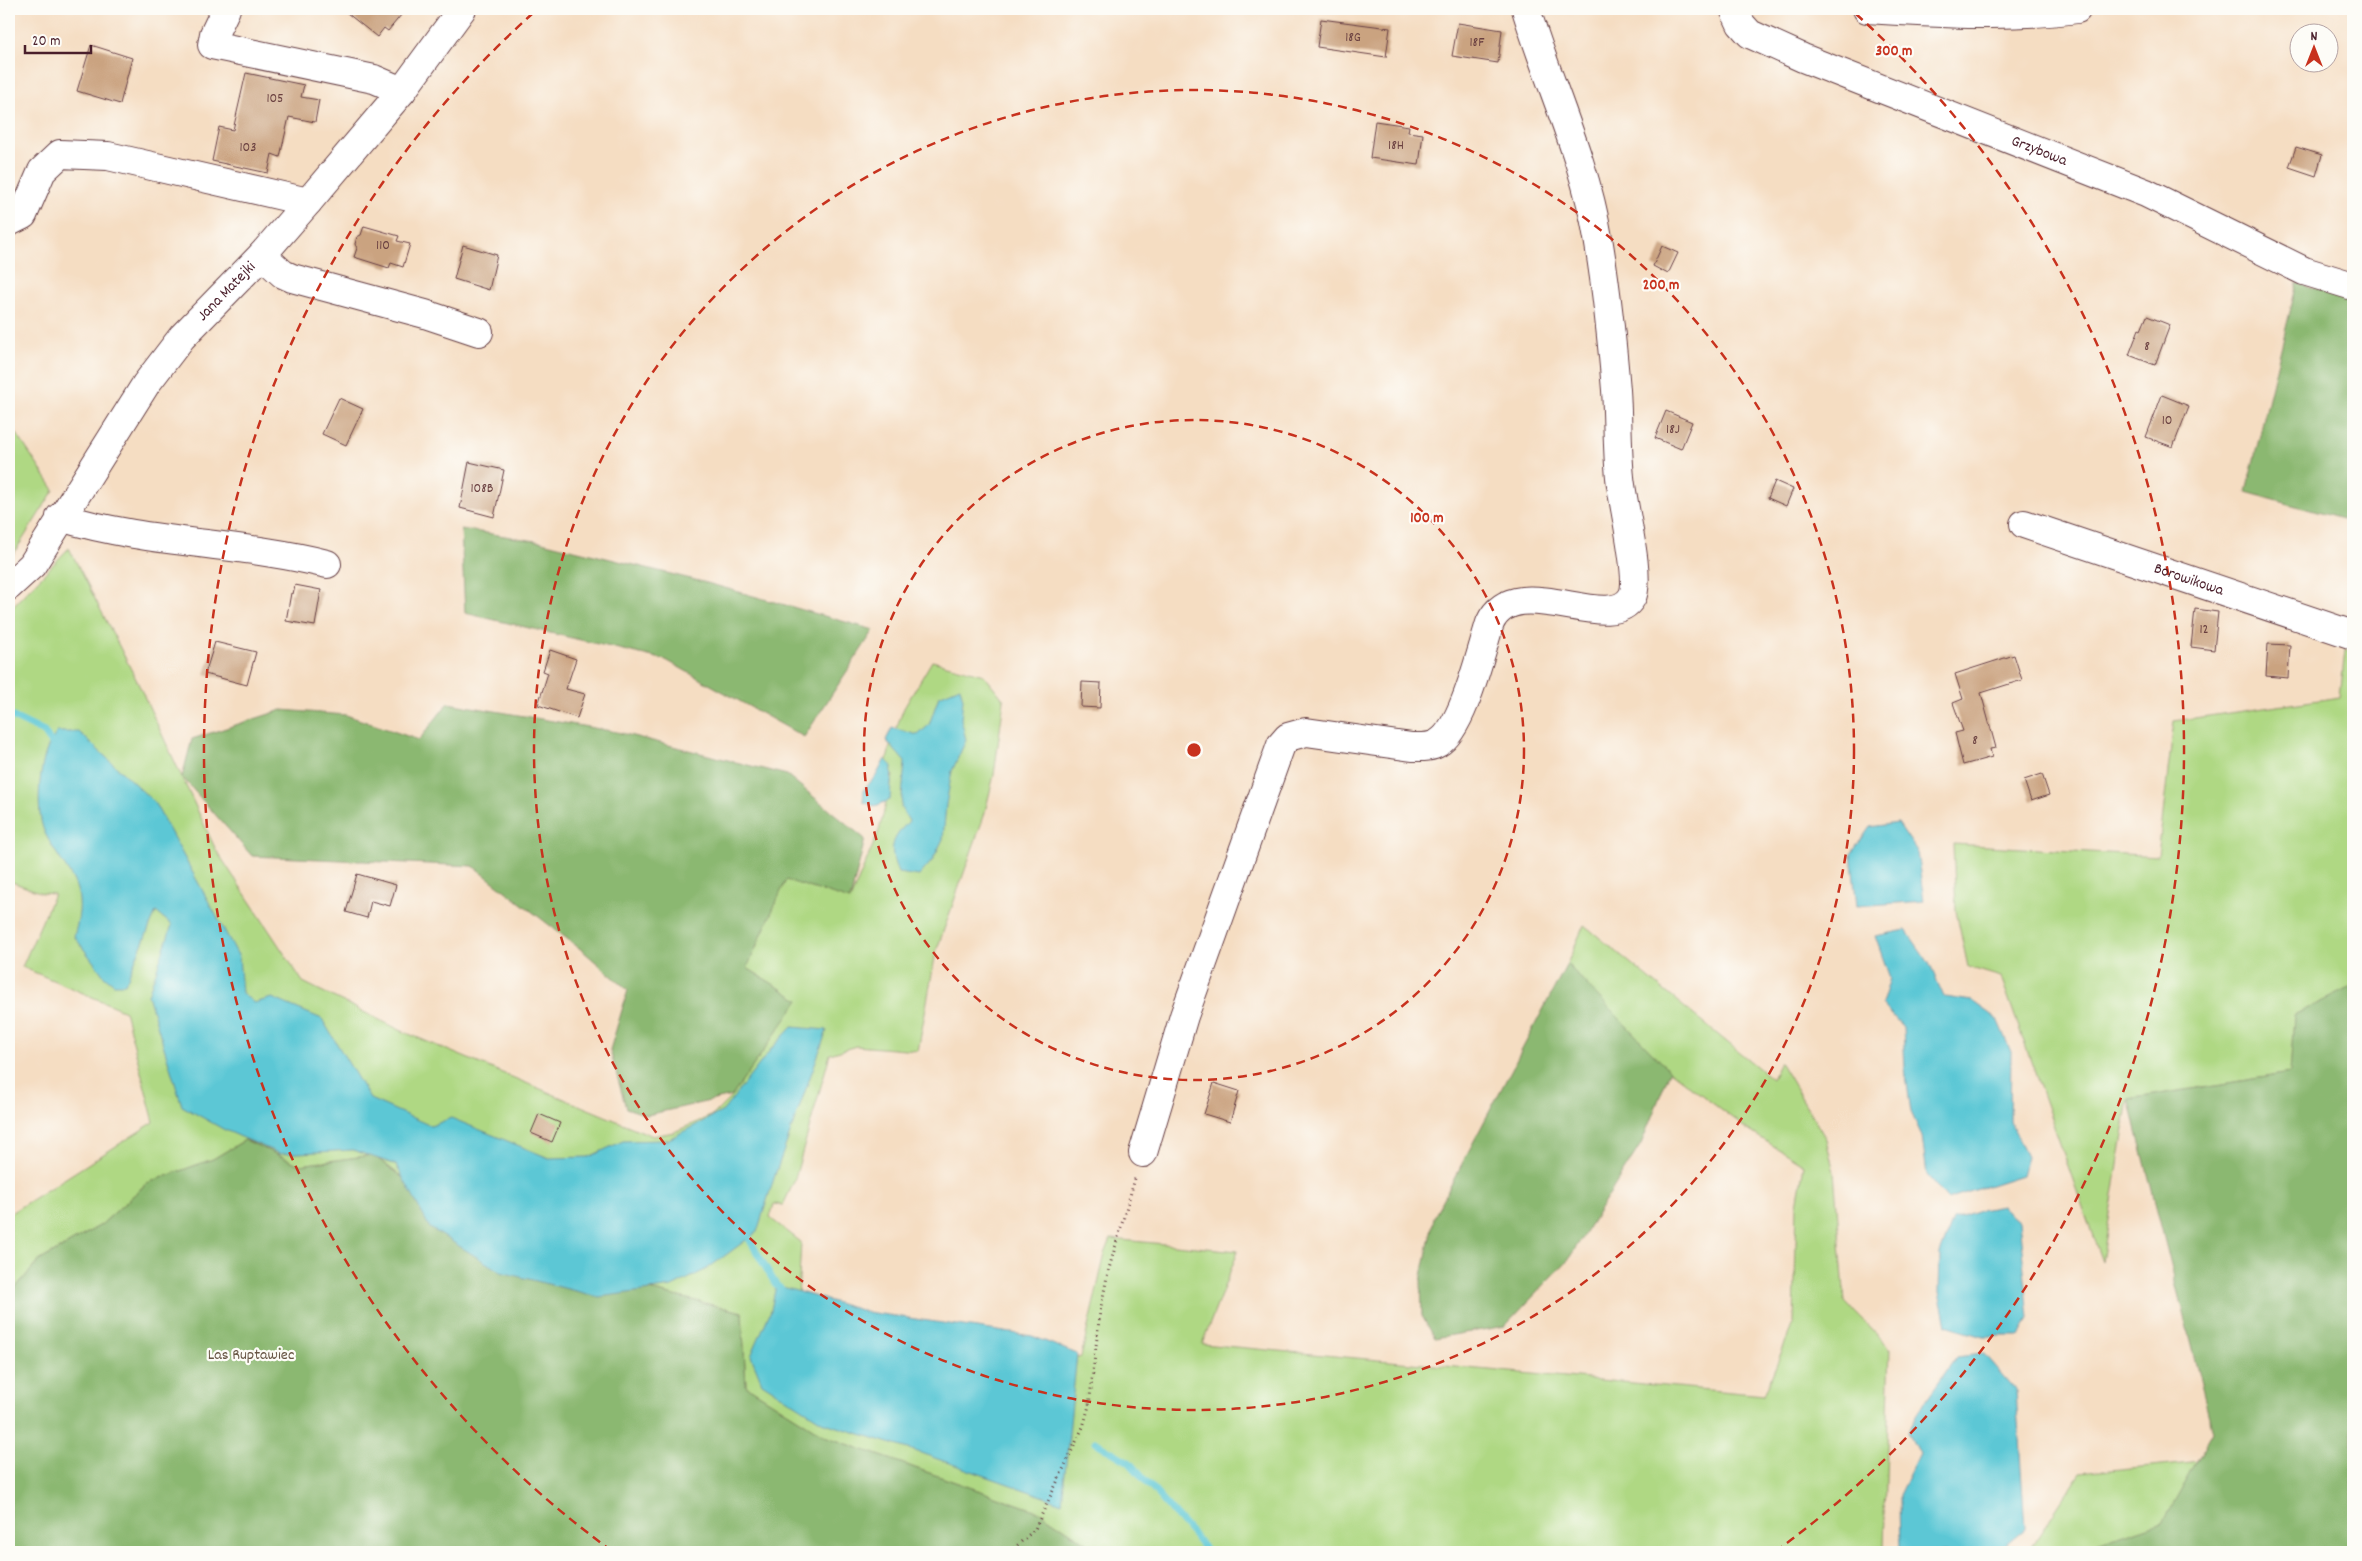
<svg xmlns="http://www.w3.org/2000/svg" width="2362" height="1561" viewBox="0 0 2362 1561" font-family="Dekko,sans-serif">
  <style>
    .green { fill: #afd883; stroke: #7c7c57 }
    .forest { fill: #8bb871; stroke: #6a6c4e }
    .water { fill: #5cc7d5; stroke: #537380 }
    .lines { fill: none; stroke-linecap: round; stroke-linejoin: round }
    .stream { stroke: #5cc7d5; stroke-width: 7 }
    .building { fill: #caa380 }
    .minor-casing { stroke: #643c42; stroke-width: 30 }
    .path { stroke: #643c42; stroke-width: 3; stroke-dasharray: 1 4; stroke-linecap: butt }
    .minor { stroke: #fff; stroke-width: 28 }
    .ring { fill: none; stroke: #c8321e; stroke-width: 2.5; stroke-dasharray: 9 6 }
    .labels { text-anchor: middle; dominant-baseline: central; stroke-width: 4.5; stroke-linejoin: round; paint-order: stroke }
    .number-label { font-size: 14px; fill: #6a4040 }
    .street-label { font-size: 16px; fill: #4a1f2b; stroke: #fdfcf7 }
    .park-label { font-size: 16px; fill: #685645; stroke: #fdfcf7 }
    .centre { fill: #c8321e; stroke: #fdfcf7; stroke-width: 2.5 }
    .ring-label { font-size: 15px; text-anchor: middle; font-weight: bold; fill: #c8321e; stroke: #fdfcf7; stroke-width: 4.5; stroke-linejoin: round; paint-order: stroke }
  </style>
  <rect width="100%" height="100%" fill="#fdfcf7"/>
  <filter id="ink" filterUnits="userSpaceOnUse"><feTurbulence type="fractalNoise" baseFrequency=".02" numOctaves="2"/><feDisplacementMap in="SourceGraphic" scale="10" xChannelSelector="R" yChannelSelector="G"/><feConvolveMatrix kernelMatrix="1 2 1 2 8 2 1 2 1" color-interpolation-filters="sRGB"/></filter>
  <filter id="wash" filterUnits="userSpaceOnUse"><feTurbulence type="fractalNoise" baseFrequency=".0096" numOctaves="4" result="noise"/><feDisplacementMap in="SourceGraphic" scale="20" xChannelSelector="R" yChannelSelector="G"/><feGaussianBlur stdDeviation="1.12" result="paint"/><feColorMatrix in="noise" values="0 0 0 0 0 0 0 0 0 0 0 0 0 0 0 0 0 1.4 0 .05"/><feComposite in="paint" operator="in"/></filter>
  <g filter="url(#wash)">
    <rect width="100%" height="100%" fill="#f5ddc2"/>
    <!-- green -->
    <path class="green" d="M9 422 54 490 9 561Z
      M69 548 138 683 216 850 303 982 404 1032 653 1136 674 1132 713 1115 732 1096 798 1000 747 968 768 905 787 879 850 900 879 831 893 776 886 764 892 739 904 708 932 661 984 675 1004 700 994 775 984 816 936 952 918 1051 856 1046 830 1054 794 1182 783 1205 774 1204 770 1218 801 1242 798 1298 1056 1364 1081 1357 1105 1254 1111 1239 1238 1251 1202 1344 1764 1395 1794 1321 1797 1205 1804 1165 1748 1130 1670 1071 1596 999 1567 964 1584 925 1772 1079 1780 1062 1826 1139 1834 1172 1845 1302 1890 1348 1884 1548 1904 1552H1100L1040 1512 827 1437 746 1386 742 1312 506 1256 373 1155 300 1165 245 1140 213 1159 147 1183 101 1225 39 1261 9 1295V1214L154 1122 125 1011 22 967 54 894 42 893 9 881V610Z
      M2345 650 2353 652V994L2351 988 2294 1015 2291 1073 2129 1099 2102 1262 2001 977 1968 967 1956 911 1953 844 2158 856 2174 721 2340 697Z
      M2221 1457 2353 1552H2028L2080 1473 2192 1462Z"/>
    <!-- forest -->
    <path class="forest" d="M2297 283 2353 302V522L2246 492Z
      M461 529 542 542 707 583 874 630 804 737 666 660 465 613Z
      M448 703 617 732 787 775 865 839 850 900 786 880 747 968 799 1000 732 1096 647 1115 626 1108 610 1050 628 990 583 951 473 866 252 856 182 777 192 739 282 710 346 715 419 740Z
      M1567 964 1670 1071 1641 1144 1568 1260 1505 1326 1435 1338 1422 1316 1421 1281 1434 1217Z
      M2351 987 2353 994V1552H2073L2163 1522 2213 1432 2129 1099 2290 1073 2294 1015Z
      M245 1140 300 1165 373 1155 506 1256 742 1312 746 1386 827 1437 1040 1512 1100 1552H9V1295L39 1261 101 1225 147 1183 213 1159Z"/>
    <!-- water -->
    <path class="water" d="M960 687 963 699 961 719 966 740 952 771 946 805 943 839 932 861 919 876 898 873C889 848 890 841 909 821L901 808 905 762 886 740 892 728 918 735 929 725 939 696Z
      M57 732H79L154 802 239 957 242 993 254 1003 272 998 322 1019 370 1099 431 1126 451 1118 549 1158 589 1157 623 1141 667 1140 723 1111 772 1048 792 1027 827 1030 776 1172 757 1232 707 1269 672 1287 599 1297 501 1272 430 1228 396 1165 353 1150 280 1154 223 1129 182 1106 148 995 172 925 156 912 125 984H114L104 976 74 936C90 884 67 876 46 835 35 815 39 773 46 752 48 745 53 738 57 732Z
      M885 759 892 766 890 800 875 806 863 802 864 789 876 776Z
      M1898 823 1917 851 1924 901 1857 906 1851 854 1870 827Z
      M1906 930 1929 963 1944 997 1972 1001 1997 1019 2011 1052 2010 1121 2027 1157 2022 1175 1947 1199 1927 1175 1922 1136 1911 1112 1905 1069 1903 1027 1882 1004 1890 978 1875 936Z
      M2002 1206 2019 1221 2029 1317 2020 1336H1983L1946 1325 1939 1292 1940 1254 1953 1219 1980 1210Z
      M776 1285 867 1312 1032 1336 1077 1354 1062 1503 915 1451 825 1423 762 1383 751 1356 771 1310Z
      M1983 1353 2016 1391 2025 1530 1998 1552 1900 1551 1899 1495 1919 1454 1908 1432 1928 1397 1957 1356Z"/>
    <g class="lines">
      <!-- stream -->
      <path class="stream" d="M9 715 44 732 56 749
        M745 1232 776 1285 782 1290
        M1095 1442 1129 1462 1208 1552"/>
    </g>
    <g id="blocks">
      <!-- building -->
      <path class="building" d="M342 9H406L388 31 384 28 377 37Z
        M1321 19 1390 28 1386 57 1317 47Z
        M1458 23 1502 30 1498 63 1452 56Z
        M91 45 132 58 120 104 77 91Z
        M246 73 304 85 301 97 319 100 315 122 289 117 280 157 272 154 268 173 212 161 219 127 233 130Z
        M1375 121 1409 126 1408 132 1423 134 1419 165 1370 158Z
        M2296 147 2322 155 2316 176 2289 167Z
        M364 226 399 236 397 241 410 244 403 267 391 263 389 268 354 257 357 248 355 244 357 237 361 235Z
        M463 245 497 255 489 290 454 279Z
        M1662 246 1678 253 1668 274 1653 266Z
        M2147 316 2170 325 2155 365 2129 355 2139 329 2141 330Z
        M2162 395 2189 406 2173 447 2146 437Z
        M339 398 363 409 346 445 322 434Z
        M1666 411 1692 422 1681 449 1655 438Z
        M469 462 504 470 494 517 460 508Z
        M1775 481 1793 489 1786 506 1768 498Z
        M295 585 321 590 315 626 286 621 291 593 293 594Z
        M2195 609 2218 612 2214 650 2191 647Z
        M215 642 256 652 247 685 205 674Z
        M2268 644 2290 645 2288 678 2266 676Z
        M550 650 576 659 566 689 585 694 577 718 538 705 548 673 543 671Z
        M2014 655 2022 680 1981 693 1996 748 1990 749 1992 757 1963 765 1955 733 1963 731 1953 703 1963 699 1955 674Z
        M1082 682 1101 683 1100 708 1081 707Z
        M2042 774 2049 795 2031 801 2024 780Z
        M357 874 396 885 390 906 371 901 367 918 346 912Z
        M1214 1083 1239 1091 1230 1122 1204 1114Z
        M539 1114 560 1123 552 1142 531 1133Z"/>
    </g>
  </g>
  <g filter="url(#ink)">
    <use href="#blocks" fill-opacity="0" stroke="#643c42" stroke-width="1"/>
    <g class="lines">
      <defs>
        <g id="minor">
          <path d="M226 9 214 34 212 45 374 79 402 91"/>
          <path id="s1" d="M1734 9 1741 24 1750 34 1803 58 2146 193 2304 271 2353 286"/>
          <path d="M1867 9C1936 13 2008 18 2077 9"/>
          <path d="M9 222 23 215 42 171 60 154 108 156 308 202"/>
          <path d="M262 255 283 274 292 278 425 314 479 332"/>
          <path d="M60 517C147 544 240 542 327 564"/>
          <path id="s2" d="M2024 524 2353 635"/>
          <path id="s3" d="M9 586 32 565 146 384 182 337 262 255 308 202 402 91 462 9"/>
          <path d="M1143 1153 1184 1016 1281 745 1288 737 1306 732 1412 747C1421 747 1430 748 1438 743 1463 729 1481 651 1490 623 1514 568 1610 636 1632 597 1642 579 1622 502 1620 477 1617 448 1618 419 1616 390 1612 341 1606 286 1598 238 1585 159 1549 85 1526 9"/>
        </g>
      </defs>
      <!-- minor casing -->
      <use href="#minor" class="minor-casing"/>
      <!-- path -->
      <path class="path" d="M1010 1552 1035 1529 1083 1427 1089 1406 1100 1312 1108 1272 1136 1175"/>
      <!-- minor -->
      <use href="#minor" class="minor"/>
    </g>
  </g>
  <!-- distance rings -->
  <g class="ring">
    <circle cx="1194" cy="750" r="330"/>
    <circle cx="1194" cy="750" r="660"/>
    <path d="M612 1551A990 990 0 0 1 532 14M1856 14A990 990 0 0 1 1776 1551"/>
  </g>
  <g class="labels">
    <!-- number labels -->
    <g class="number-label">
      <text x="1353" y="38">18G</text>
      <text x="1477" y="43">18F</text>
      <text x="275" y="99">105</text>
      <text x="1396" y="146">18H</text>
      <text x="248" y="148">103</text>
      <text x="383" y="246">110</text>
      <text x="2147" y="347">8</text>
      <text x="2167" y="421">10</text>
      <text x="1673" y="430">18J</text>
      <text x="482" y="489">108B</text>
      <text x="2204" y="630">12</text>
      <text x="1975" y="741">8</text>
    </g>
    <!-- street labels -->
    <g class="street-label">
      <text stroke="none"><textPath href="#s1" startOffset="342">Grzybowa</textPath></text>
      <text stroke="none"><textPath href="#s3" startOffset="368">Jana Matejki</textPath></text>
      <text stroke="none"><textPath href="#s2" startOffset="174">Borowikowa</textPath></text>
    </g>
    <!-- park labels -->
    <g class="park-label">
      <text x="251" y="1355">Las Ruptawiec</text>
    </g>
  </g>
  <circle cx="1194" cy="750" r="8" class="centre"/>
  <g class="ring-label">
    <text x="1894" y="55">300 m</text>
    <text x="1661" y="289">200 m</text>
    <text x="1427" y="522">100 m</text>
  </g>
  <!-- margin -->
  <rect width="2362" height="1561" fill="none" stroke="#fdfcf7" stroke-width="30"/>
  <!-- north arrow -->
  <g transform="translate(2314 48)"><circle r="24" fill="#fdfcf7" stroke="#b5a4a5"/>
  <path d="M0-4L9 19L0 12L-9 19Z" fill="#c8321e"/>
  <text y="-8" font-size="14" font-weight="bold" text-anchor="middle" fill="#4a1f2b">N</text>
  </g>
  <!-- scale -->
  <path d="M25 45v8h66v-8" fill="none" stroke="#4a1f2b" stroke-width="2.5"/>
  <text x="32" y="45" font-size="15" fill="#4a1f2b" stroke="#fdfcf7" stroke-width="4" paint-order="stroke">20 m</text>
</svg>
